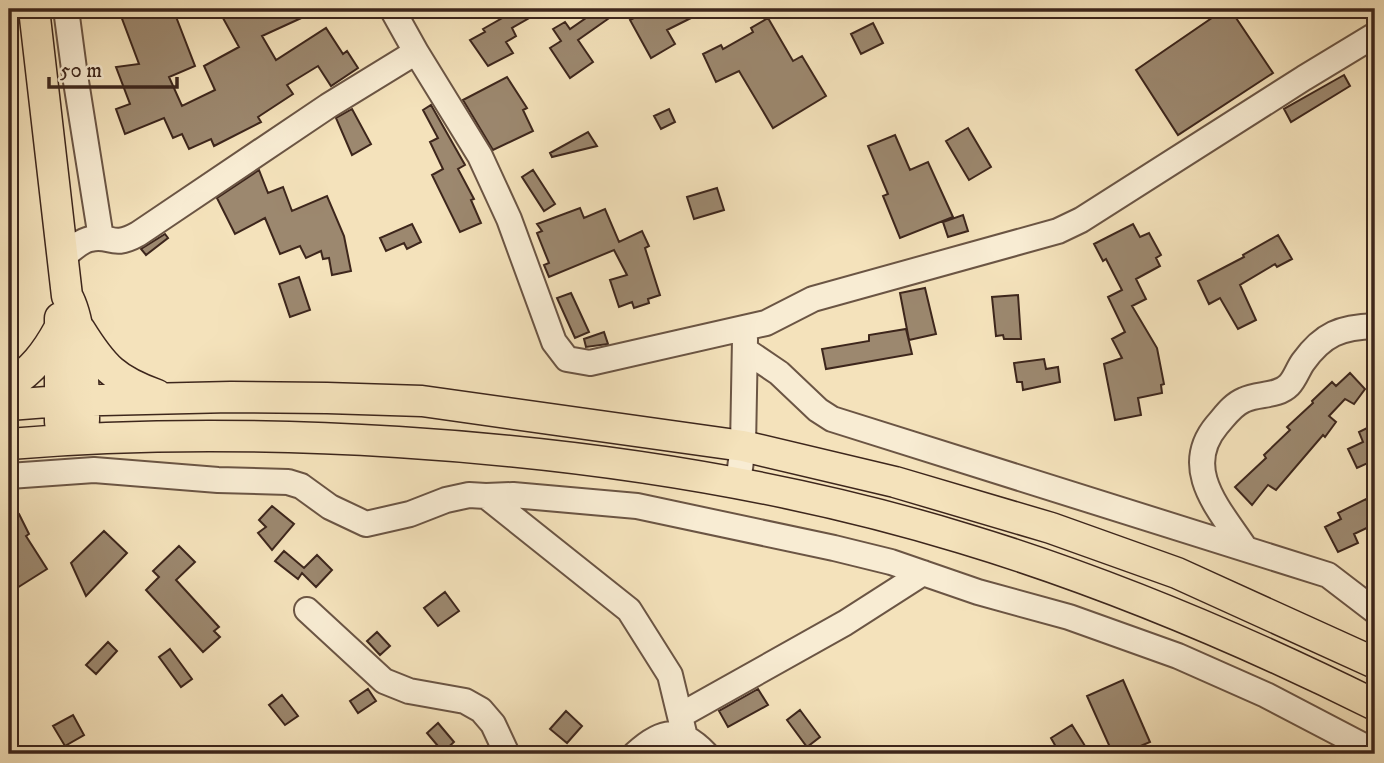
<svg xmlns="http://www.w3.org/2000/svg" width="1384" height="763" viewBox="0 0 1384 763" font-family="'IM FELL DW Pica',serif">
  <style>
    .building { fill: #9c886f; stroke: #3d261c; stroke-width: 2 }
    .lines { fill: none; stroke-linecap: round; stroke-linejoin: round }
    .minor-casing { stroke: #6b5544; stroke-width: 28 }
    .major-casing { stroke: #3d261c; stroke-width: 33 }
    .minor { stroke: #f8ecd3; stroke-width: 24 }
    .major { stroke: #f4e2bb; stroke-width: 30 }
  </style>
  <rect width="100%" height="100%" fill="#f4e2bb"/>
  <filter id="stains"><feTurbulence type="fractalNoise" baseFrequency=".00286" numOctaves="4"/><feColorMatrix values="0 0 0 0 .2 0 0 0 0 .09 0 0 0 0 .02 0 0 0 .5 -.17"/></filter>
  <radialGradient id="worn" r=".72"><stop offset=".6" stop-color="#630" stop-opacity="0"/><stop offset="1" stop-color="#630" stop-opacity=".3"/></radialGradient>
  <!-- building -->
  <path class="building" d="M138 9H173L195 66 169 77 182 106 215 90 204 66 239 47 218 9H321L262 36 276 60 326 28 343 54 347 51 358 68 331 86 318 66 287 85 293 94 258 117 261 122 214 146 211 139 189 149 182 134 173 138 164 118 125 134 116 109 130 104 116 67 139 64 121 16Z
    M518 9H545L512 28 516 36 506 42 513 53 488 66 470 40 485 32 483 29Z
    M599 9H622L578 40 593 62 570 78 550 48 561 41 553 29 565 22 570 29Z
    M651 9H656L659 15 671 9H709L667 30 675 44 651 58 630 20Z
    M1225 9H1230L1273 73 1178 135 1136 70Z
    M768 18 793 61 802 56 826 96 773 128 739 71 716 82 703 54 721 45 723 49 753 32 751 28Z
    M873 23 883 43 861 54 851 34Z
    M1344 75 1350 86 1291 122 1284 109Z
    M507 77 527 108 523 110 533 131 493 150 463 100Z
    M431 105 465 165 458 169 474 199 471 200 481 223 460 232 432 175 443 169 430 142 438 138 423 110Z
    M352 109 371 144 352 155 336 118Z
    M669 109 675 122 661 129 654 116Z
    M968 128 991 167 969 180 946 141Z
    M588 132 597 146 552 157 550 153Z
    M895 135 910 170 928 162 953 217 900 238 883 196 888 194 868 146Z
    M259 170 268 193 283 187 292 211 327 196 344 236 351 271 332 275 329 258 323 259 321 251 306 258 300 246 280 254 265 218 235 234 217 198Z
    M533 170 555 204 544 211 522 177Z
    M717 188 724 210 694 219 687 197Z
    M580 208 584 218 605 209 619 242 642 231 649 246 645 248 660 295 648 299 649 303 634 308 632 302 619 307 610 280 627 275 614 250 549 277 544 265 549 263 537 233 542 231 537 224Z
    M963 215 968 231 948 237 943 222Z
    M412 224 421 242 407 249 404 243 386 251 380 238Z
    M1133 224 1140 237 1149 233 1161 255 1156 258 1160 266 1136 279 1146 299 1132 306 1157 348 1164 384 1161 385 1162 393 1138 398 1141 415 1115 420 1104 364 1122 358 1112 339 1125 332 1108 297 1122 290 1106 259 1103 261 1094 244Z
    M165 234 168 238 146 255 141 249Z
    M1278 235 1292 259 1277 267 1275 264 1240 285 1256 320 1238 329 1220 298 1209 304 1198 281 1244 257 1243 255Z
    M299 277 310 310 290 317 279 284Z
    M925 288 936 334 909 340 900 293Z
    M571 293 589 332 575 338 557 298Z
    M1018 295 1021 339H1004L1003 335 996 336 992 297Z
    M906 329 912 354 826 369 822 349 869 341V335Z
    M604 332 608 344 586 347 584 339Z
    M1044 359 1046 369 1058 367 1060 382 1023 390 1022 382H1017L1014 363Z
    M1350 373 1365 389 1354 404 1345 399 1329 416 1336 422 1325 437 1323 435 1276 490 1268 485 1252 505 1235 487 1266 458 1264 455 1290 430 1287 427 1313 403 1312 401 1332 382 1336 386Z
    M1375 424V467L1372 461 1357 468 1348 449 1363 442 1359 432Z
    M1366 499 1371 510 1375 508V524L1354 534 1358 543 1338 552 1325 527 1341 519 1338 513Z
    M272 506 294 524 272 550 258 533 266 527 259 520Z
    M19 514 29 534 26 536 47 569 9 593V519Z
    M104 531 127 553 86 596 71 563Z
    M179 546 195 562 176 580 219 627 214 631 220 637 203 652 146 590 159 577 153 571Z
    M284 551 304 568 317 555 332 570 316 587 302 573 298 579 275 561Z
    M445 592 459 611 438 626 424 608Z
    M377 632 390 646 380 655 367 641Z
    M108 642 117 651 96 674 86 665Z
    M170 649 192 679 181 687 159 657Z
    M1123 680 1150 742 1122 754H1113L1087 696Z
    M368 689 376 701 358 713 350 701Z
    M758 689 768 705 728 727 719 711Z
    M282 695 298 716 285 725 269 705Z
    M800 710 820 737 807 747 787 720Z
    M566 711 582 726 567 743 550 729Z
    M73 715 84 735 65 746 53 726Z
    M438 723 454 742 443 752 427 733Z
    M1072 725 1090 754H1060L1051 738Z"/>
  <g class="lines">
    <defs>
      <path id="minor" d="M66 9 74 69 101 238
        M392 9 416 52 480 156 509 219 554 342 567 359 590 363 766 323 813 299 1058 231 1081 220 1304 78 1375 35
        M62 258C70 251 80 241 90 239 112 234 111 249 138 234L328 106 416 52
        M745 350 779 373 818 410 832 419 1328 575 1375 611
        M9 476 94 470 218 480 288 482 301 486 330 507 366 524 410 514 446 500 469 495 486 496 629 610 670 675 685 737
        M738 483 743 446 745 339
        M486 496 513 495 637 506 834 548 891 562 978 592 1069 617 1178 656 1266 695 1375 752
        M1245 548C1220 510 1180 469 1217 425 1225 416 1232 405 1244 400 1258 393 1277 397 1289 385 1295 379 1298 369 1303 362 1323 334 1341 327 1375 326
        M307 610 384 681 409 691 465 701 481 710 493 724 507 754
        M681 715 845 623 923 573
        M635 754C662 729 679 726 706 754"/>
      <path id="major" d="M34 9 67 296C83 323 84 387 84 420
        M80 330C103 367 115 380 157 395
        M9 385C32 371 46 353 59 329
        M9 405 60 401 231 397 327 398 422 401 743 446 895 482 1051 528 1177 573 1375 663
        M60 422V318
        M9 444C139 433 268 434 398 442 588 454 779 482 962 538 1105 581 1242 639 1375 705"/>
    </defs>
    <!-- minor casing -->
    <use href="#minor" class="minor-casing"/>
    <!-- major casing -->
    <use href="#major" class="major-casing"/>
    <!-- minor -->
    <use href="#minor" class="minor"/>
    <!-- major -->
    <use href="#major" class="major"/>
  </g>
  <!-- margin -->
  <rect width="1384" height="763" fill="none" stroke="#f4e2bb" stroke-width="35"/>
  <rect x="10" y="10" width="1363" height="742" fill="none" stroke="#3d261c" stroke-width="3.5"/>
  <rect x="18" y="18" width="1349" height="728" fill="none" stroke="#3d261c" stroke-width="2"/>
  <!-- scale -->
  <path d="M49 77v10h128v-10" fill="none" stroke="#3d261c" stroke-width="3.5"/>
  <text x="60" y="77" font-size="21" fill="#3d261c" stroke="#f8ecd3" stroke-width="5" paint-order="stroke">50 m</text>
  <rect width="100%" height="100%" filter="url(#stains)"/>
  <rect width="100%" height="100%" fill="url(#worn)"/>
</svg>
